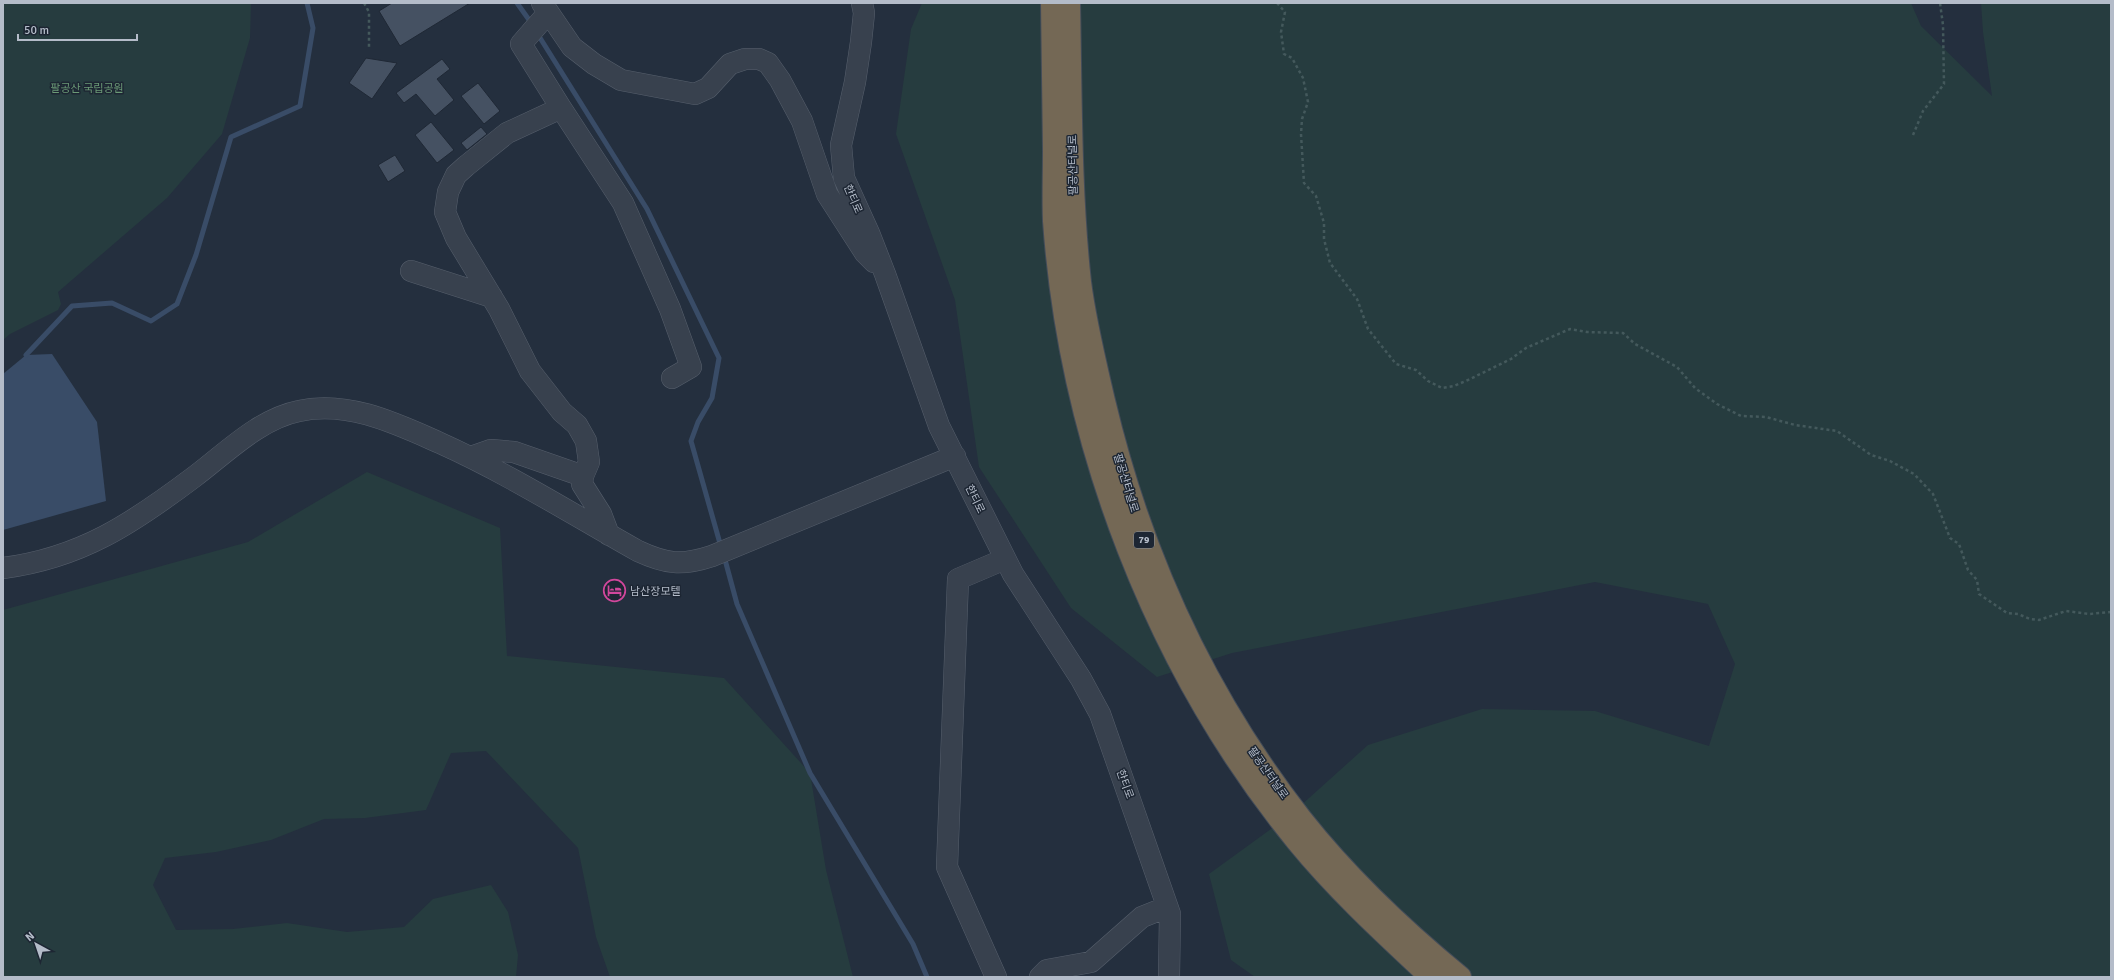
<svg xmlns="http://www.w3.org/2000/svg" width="2114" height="980" viewBox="0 0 2114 980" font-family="Signika,'Noto Sans KR',sans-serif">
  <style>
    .green { fill: #263c3f }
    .water { fill: #394c67 }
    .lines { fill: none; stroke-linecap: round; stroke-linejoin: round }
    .stream { stroke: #394c67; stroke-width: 5 }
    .building { fill: #455162; stroke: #1f2835 }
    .minor-casing { stroke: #565f6c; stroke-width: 22 }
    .highway-casing { stroke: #434c59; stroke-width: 24 }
    .path { stroke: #44595c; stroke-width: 2.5; stroke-dasharray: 3 3; stroke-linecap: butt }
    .minor { stroke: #38414e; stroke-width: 21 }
    .highway { stroke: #746855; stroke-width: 22 }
    .labels { text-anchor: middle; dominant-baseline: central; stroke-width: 3; stroke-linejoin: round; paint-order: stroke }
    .shield { fill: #1d2633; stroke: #878f9c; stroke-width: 1 }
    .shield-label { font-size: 10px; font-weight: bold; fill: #b4bcc9 }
    .park-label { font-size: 11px; fill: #6b9a76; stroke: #1d2633 }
    .street-label { font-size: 11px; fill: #b4bcc9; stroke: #1d2633 }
    .poi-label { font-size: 11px; fill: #b4bcc9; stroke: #1d2633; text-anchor: start }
  </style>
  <rect width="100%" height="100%" fill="#242f3e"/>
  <!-- green -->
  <path class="green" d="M3 3H251L250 38 222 134 167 198 58 292 61 304 58 310 10 334 3 340Z
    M922 3H1911L1921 26 1992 96 1983 32 1981 3H2111V977H1255L1231 960 1209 874 1289 816 1368 745 1482 709 1595 711 1709 746 1735 664 1708 604 1595 582 1232 653 1157 677 1071 608 979 467 955 300 896 134 911 29Z
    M367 472 500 528 507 656 724 678 810 773 826 870 853 977H610L596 937 578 848 486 751 451 753 426 810 365 818 324 819 271 840 216 852 165 858 153 885 176 930 233 929 287 923 347 932 404 927 433 899 491 885 508 912 518 955 516 977H3V610L248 542Z"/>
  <!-- water -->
  <path class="water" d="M52 354 97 422 106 501 3 530V374L26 355Z"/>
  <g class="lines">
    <!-- stream -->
    <path class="stream" d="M517 3 532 24
      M537 33 647 209 719 358 712 398 698 422 691 441 721 547
      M26 355 72 306 112 303 151 321 177 304 196 255 231 137 300 106 313 28 307 3
      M724 556 737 604 810 773 913 944 927 977"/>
  </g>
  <!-- building -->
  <path class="building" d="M392 3H470L400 46 379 11Z
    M366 58 397 63 372 99 349 83Z
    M442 59 450 69 437 79 454 100 435 116 416 94 404 103 396 93Z
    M478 83 500 111 484 124 461 96Z
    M431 122 454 150 437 163 415 135Z
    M481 127 487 134 467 150 461 143Z
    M395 155 405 171 388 182 378 165Z"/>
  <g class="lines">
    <defs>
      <path id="minor" d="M542 3 572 47 594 64 621 80 695 94 708 88 730 64 745 59H759L768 63 780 80 802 121 827 194 865 253 874 262
        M862 3 864 13 861 42 855 82 841 145 844 178 869 233 885 274 939 426 1013 574 1081 679 1100 714 1170 914 1169 977
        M548 13 521 44 561 108 507 133 466 166 456 175 448 192 445 212 456 238 499 309 530 371 562 412 577 425 586 441 589 462 583 476 582 484 601 514 609 535
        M561 108 623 203 670 309 691 367 672 378
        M411 271 492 297
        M471 457 491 450 514 452 583 476
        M3 568C81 558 133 523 194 477 226 453 259 419 299 411 348 400 397 424 440 443 509 474 572 514 638 551 666 564 682 566 712 556L955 456
        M996 977 947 867 958 579 1005 559
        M1040 977 1047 970 1091 962 1142 917 1167 907"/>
      <path id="highway" d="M1052 3C1053 52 1053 101 1054 150 1054 174 1053 198 1054 221 1070 444 1156 668 1297 841 1337 890 1385 934 1431 977
        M1069 3C1071 96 1070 190 1080 282 1085 322 1095 362 1104 401 1140 553 1204 695 1301 819 1346 876 1404 931 1460 977"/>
    </defs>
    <!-- minor casing -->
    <use href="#minor" class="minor-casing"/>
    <!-- highway casing -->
    <use href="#highway" class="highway-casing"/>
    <!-- path -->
    <path class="path" d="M364 3 369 12V48
      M1277 3 1285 12 1281 32 1284 54 1292 58 1303 78 1308 102 1302 119 1301 134 1304 183 1316 196 1324 223V239L1330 263 1357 299 1368 329 1396 364 1416 370 1428 381 1442 388 1454 386 1468 380 1511 359 1526 348 1570 329 1587 332 1623 333 1635 344 1677 367 1695 388 1717 404 1741 416 1766 417 1795 425 1837 431 1871 455 1890 461 1914 474 1933 494 1950 538 1959 544 1968 570 1977 580 1979 594 2007 613 2018 614 2030 619 2039 620 2066 611 2089 614 2111 612
      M1913 135 1923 111 1944 84 1943 25 1940 3"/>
    <!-- minor -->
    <use href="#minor" class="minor"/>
    <!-- highway -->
    <use href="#highway" class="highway"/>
  </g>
  <!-- icons -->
  <defs>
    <symbol id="hotel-ring" viewBox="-11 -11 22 22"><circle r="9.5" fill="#1d2633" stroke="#d1479c" stroke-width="1.5"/><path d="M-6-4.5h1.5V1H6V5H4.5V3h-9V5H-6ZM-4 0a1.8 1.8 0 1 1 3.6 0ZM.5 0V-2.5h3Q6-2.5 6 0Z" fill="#d1479c"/></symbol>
  </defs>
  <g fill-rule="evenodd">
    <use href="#hotel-ring" x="602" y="578" width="25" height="25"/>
  </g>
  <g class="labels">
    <!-- shield labels -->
    <rect class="shield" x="1134" y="532" width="20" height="16" rx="3"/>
    <g class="shield-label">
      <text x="1144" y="540">79</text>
    </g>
    <!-- park labels -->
    <g class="park-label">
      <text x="87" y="88">팔공산 국립공원</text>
    </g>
    <!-- street labels -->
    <g class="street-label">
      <text transform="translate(1073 165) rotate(-91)">팔공산터널로</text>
      <text transform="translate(853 199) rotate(66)">한티로</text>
      <text transform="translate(1126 483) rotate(73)">팔공산터널로</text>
      <text transform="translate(975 499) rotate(64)">한티로</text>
      <text transform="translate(1268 773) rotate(55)">팔공산터널로</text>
      <text transform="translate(1125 784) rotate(70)">한티로</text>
    </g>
    <!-- poi labels -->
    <g class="poi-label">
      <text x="630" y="591">남산장모텔</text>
    </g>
  </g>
  <!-- border -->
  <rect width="2114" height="980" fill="none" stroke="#b4bcc9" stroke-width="8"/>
  <!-- north arrow -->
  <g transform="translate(36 944) rotate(320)" stroke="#1d2633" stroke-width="3" paint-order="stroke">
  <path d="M0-3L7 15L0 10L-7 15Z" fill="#b4bcc9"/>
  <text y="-6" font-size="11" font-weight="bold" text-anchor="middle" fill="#b4bcc9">N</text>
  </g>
  <!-- scale -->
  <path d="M18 34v6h119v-6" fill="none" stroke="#b4bcc9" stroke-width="2"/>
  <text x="24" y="34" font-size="12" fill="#b4bcc9" stroke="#1d2633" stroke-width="3" paint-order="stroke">50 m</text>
</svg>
